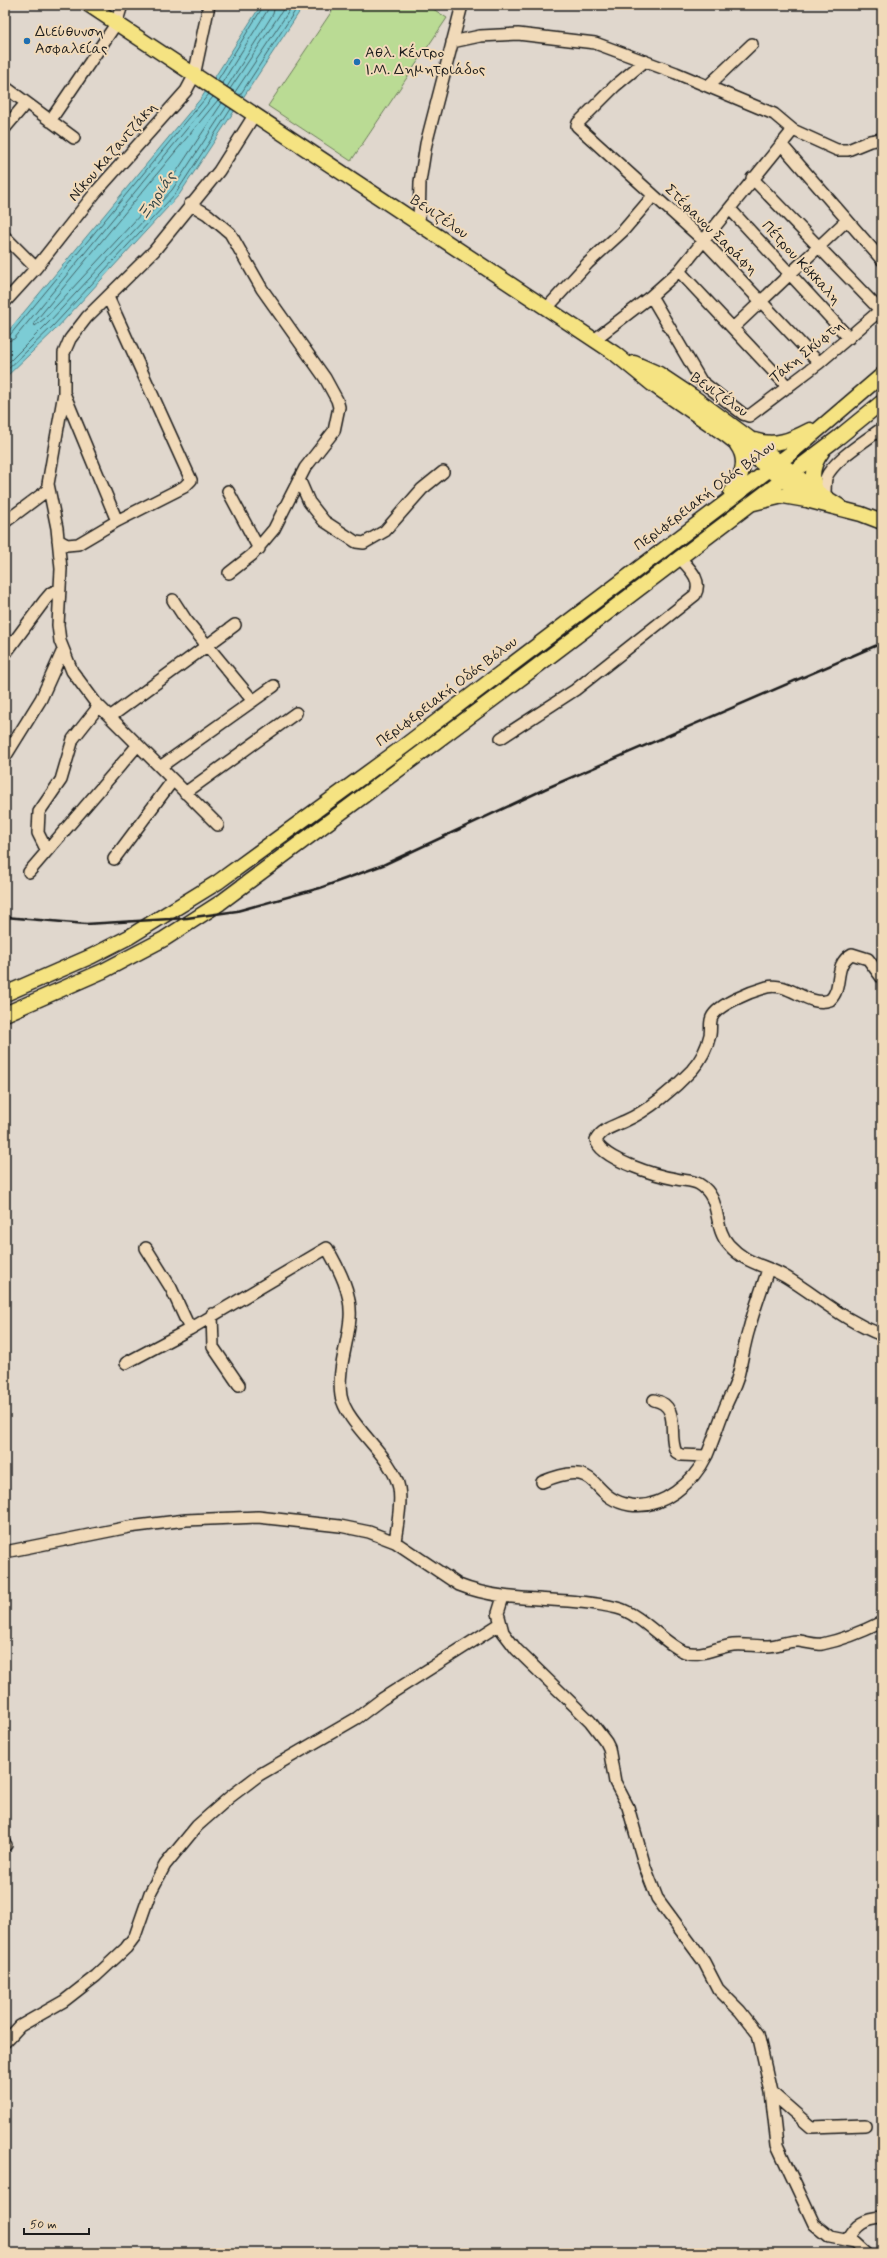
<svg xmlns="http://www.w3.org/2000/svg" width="887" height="2258" viewBox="0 0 887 2258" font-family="Mynerve,sans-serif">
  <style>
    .green { fill: #badb94; stroke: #6b7c58 }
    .water { fill: #7bccd5; stroke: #55868b }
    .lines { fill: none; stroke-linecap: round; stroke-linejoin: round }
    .shore { stroke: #426266; stroke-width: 1 }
    .minor-casing { stroke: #1c1c1c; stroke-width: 14 }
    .major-casing { stroke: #1c1c1c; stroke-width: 17 }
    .minor { stroke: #f1dab9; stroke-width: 11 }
    .major { stroke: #f5e382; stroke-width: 14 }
    .rail { stroke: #1c1c1c; stroke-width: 2.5 }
    .poi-dot { fill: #1f6fb2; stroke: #f1dab9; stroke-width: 1.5 }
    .labels { text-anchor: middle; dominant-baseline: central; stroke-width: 4; stroke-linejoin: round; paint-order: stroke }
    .poi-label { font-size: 15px; fill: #1c1c1c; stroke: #f1dab9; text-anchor: start }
    .street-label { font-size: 15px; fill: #1c1c1c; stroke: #f1dab9 }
    .water-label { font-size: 16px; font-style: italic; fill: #34484a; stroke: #f1dab9 }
  </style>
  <rect width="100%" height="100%" fill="#e0d7cd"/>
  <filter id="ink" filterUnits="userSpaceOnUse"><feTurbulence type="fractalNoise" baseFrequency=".025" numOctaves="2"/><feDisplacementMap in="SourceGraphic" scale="8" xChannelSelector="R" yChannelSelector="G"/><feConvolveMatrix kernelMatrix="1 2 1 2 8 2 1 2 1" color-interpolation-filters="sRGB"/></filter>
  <g filter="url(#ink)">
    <!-- green -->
    <path class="green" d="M336 5H427L447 18 351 161 268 106Z"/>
    <!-- water -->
    <path class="water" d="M261 5H304L179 195 56 329 5 378V335L202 97Z"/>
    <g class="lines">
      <!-- shore -->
      <path class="shore" d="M217 81 264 5
        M222 83 267 11 269 5
        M227 87 273 14 275 5
        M230 89 286 5
        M235 92 293 5
        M240 95 299 5
        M218 100 34 323 35 326 45 318 167 186 222 103
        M5 337 10 335 209 94
        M5 342 14 339 213 97
        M5 366 49 322 172 190 227 106
        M5 372 53 326 176 193 231 109"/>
      <defs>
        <path id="minor" d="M452 42 480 36 518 34 595 43 676 73 774 114 793 130 837 150H848L870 141 882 139
          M645 61 615 86 578 123 577 126 704 241 819 363
          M708 86 752 44
          M5 87 74 138
          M50 121 116 24 122 5
          M5 128 26 103
          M781 144 882 260
          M190 204 207 214 230 233 262 289 325 378 337 400 339 407 334 431 305 468 274 529 252 555 229 573
          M730 209 849 338
          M419 224 420 182 426 144 462 5
          M5 237 36 268
          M679 271 788 387
          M651 296 701 381 743 414 749 416 819 363 877 313V307L752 178
          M5 302 36 268 96 192 186 91 194 76 209 5
          M546 309 588 263 623 231 653 196
          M733 328 847 220
          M594 340 651 296 679 271 793 130
          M64 393 117 521
          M299 479 309 502 324 521 356 542 364 543 385 531 422 489 443 472
          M228 491 259 549
          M825 497C825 491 825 484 826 478 833 460 867 440 882 428
          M5 522 49 489
          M58 540 67 545 78 544 117 521 184 487 191 480 108 297
          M173 600 186 620 253 701
          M5 654 45 600 51 593 60 589
          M110 717 235 625
          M501 738 575 690 695 595C703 580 689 568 679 557
          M5 757 41 699 63 650
          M160 767 274 686
          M185 793 296 713
          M218 825 95 702 72 671 60 641 58 625 61 569 57 528 48 484 64 393V353L70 339 87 317 154 251 219 171 255 114
          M47 851 38 833 39 812 61 780 73 739 99 706
          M114 859 173 780
          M29 872 137 746
          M882 978 868 959 852 954C832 965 844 987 830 1000 808 1008 789 981 767 987 753 991 714 1005 711 1020 710 1025 711 1030 710 1035 707 1048 701 1060 692 1070 675 1088 648 1111 625 1121 614 1126 602 1129 596 1140 600 1159 658 1176 676 1179 684 1181 692 1180 699 1184 723 1198 712 1227 729 1245 747 1265 764 1264 786 1277 820 1298 843 1320 882 1335
          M146 1248 171 1288 190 1329
          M212 1314 213 1347 239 1385
          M126 1363 190 1329 327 1248C339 1269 352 1293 350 1318 348 1344 337 1370 341 1396 347 1426 393 1456 399 1488 402 1505 397 1525 395 1542
          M654 1400C682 1406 667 1435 676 1452L681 1455 706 1456
          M542 1482C603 1456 587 1498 630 1505 662 1510 694 1482 707 1455 713 1441 718 1425 724 1410 728 1399 735 1388 738 1376 742 1361 744 1345 749 1329 754 1309 762 1289 768 1269
          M5 1552 129 1527 186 1520 258 1517 340 1526 369 1532 395 1542 459 1585C509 1605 565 1595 617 1608 642 1614 665 1645 685 1652 701 1657 717 1647 733 1645 744 1644 755 1646 766 1646 777 1647 787 1640 799 1641 807 1642 814 1645 822 1644 842 1640 864 1631 882 1622
          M503 1597 498 1613 503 1632 516 1649 590 1721 606 1742 609 1748 615 1782 628 1807 645 1867 657 1898 704 1962 718 1989 740 2011 758 2034 771 2092 777 2145 814 2224 830 2237 855 2242 867 2253
          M5 1844 6 1845
          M5 2042 20 2026 64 2001 96 1976 126 1948 135 1936 150 1893 165 1865 197 1826 230 1797 259 1775 357 1718 382 1699 500 1624
          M771 2092 811 2127 865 2125
          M847 2240C856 2224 864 2219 882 2218"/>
        <path id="major" d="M89 5 614 353 652 384 726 435 810 501 861 514 882 522
          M634 363 659 374 692 396 749 438 817 492 839 506
          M754 440C775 447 791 440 810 430
          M817 492C810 478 812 465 822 452
          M731 493C741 478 749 461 737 445
          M754 503 783 496 806 500
          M5 994 92 956 129 937 218 882 403 747 791 453 882 375
          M5 1014 103 971 164 939 220 903 524 676 839 437 882 402"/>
      </defs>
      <!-- minor casing -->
      <use href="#minor" class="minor-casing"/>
      <!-- major casing -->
      <use href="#major" class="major-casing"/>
      <!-- minor -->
      <use href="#minor" class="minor"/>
      <!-- major -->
      <use href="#major" class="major"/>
      <!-- rail -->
      <path class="rail" d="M5 917 86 924 187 918 237 911 320 888 383 865 547 788 882 643"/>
    </g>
  </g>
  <!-- markers -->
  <g class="poi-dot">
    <circle cx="27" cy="41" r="4"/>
    <circle cx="357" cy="62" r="4"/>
  </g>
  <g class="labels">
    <!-- poi labels -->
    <g class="poi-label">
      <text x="35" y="32">Διεύθυνση<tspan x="35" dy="17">Ασφαλείας</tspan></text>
      <text x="365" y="53">Αθλ. Κέντρο<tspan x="365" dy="17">Ι.Μ. Δημητριάδος</tspan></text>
    </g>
    <!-- street labels -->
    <g class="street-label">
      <text transform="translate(113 152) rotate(-49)">Νίκου Καζαντζάκη</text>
      <text transform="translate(439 217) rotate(34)">Βενιζέλου</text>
      <text transform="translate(711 230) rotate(44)">Στέφανου Σαράφη</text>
      <text transform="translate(801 263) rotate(47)">Πέτρου Κόκκαλη</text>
      <text transform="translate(807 352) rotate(-39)">Τάκη Σκύφτη</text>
      <text transform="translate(719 395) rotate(35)">Βενιζέλου</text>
      <text transform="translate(705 496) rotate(-37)">Περιφερειακή Οδός Βόλου</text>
      <text transform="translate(447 692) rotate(-37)">Περιφερειακή Οδός Βόλου</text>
    </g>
    <!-- water labels -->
    <g class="water-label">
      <text transform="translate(157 196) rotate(-56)">Ξηριάς</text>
    </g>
  </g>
  <!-- margin -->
  <rect width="887" height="2258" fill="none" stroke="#f1dab9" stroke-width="20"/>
  <rect x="10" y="10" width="867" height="2238" fill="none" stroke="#1c1c1c" stroke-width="1.5" filter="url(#ink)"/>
  <!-- scale -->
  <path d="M24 2228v6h65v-6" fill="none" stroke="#1c1c1c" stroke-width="2"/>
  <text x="30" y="2228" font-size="12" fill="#1c1c1c" stroke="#f1dab9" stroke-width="3" paint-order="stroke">50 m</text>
</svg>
